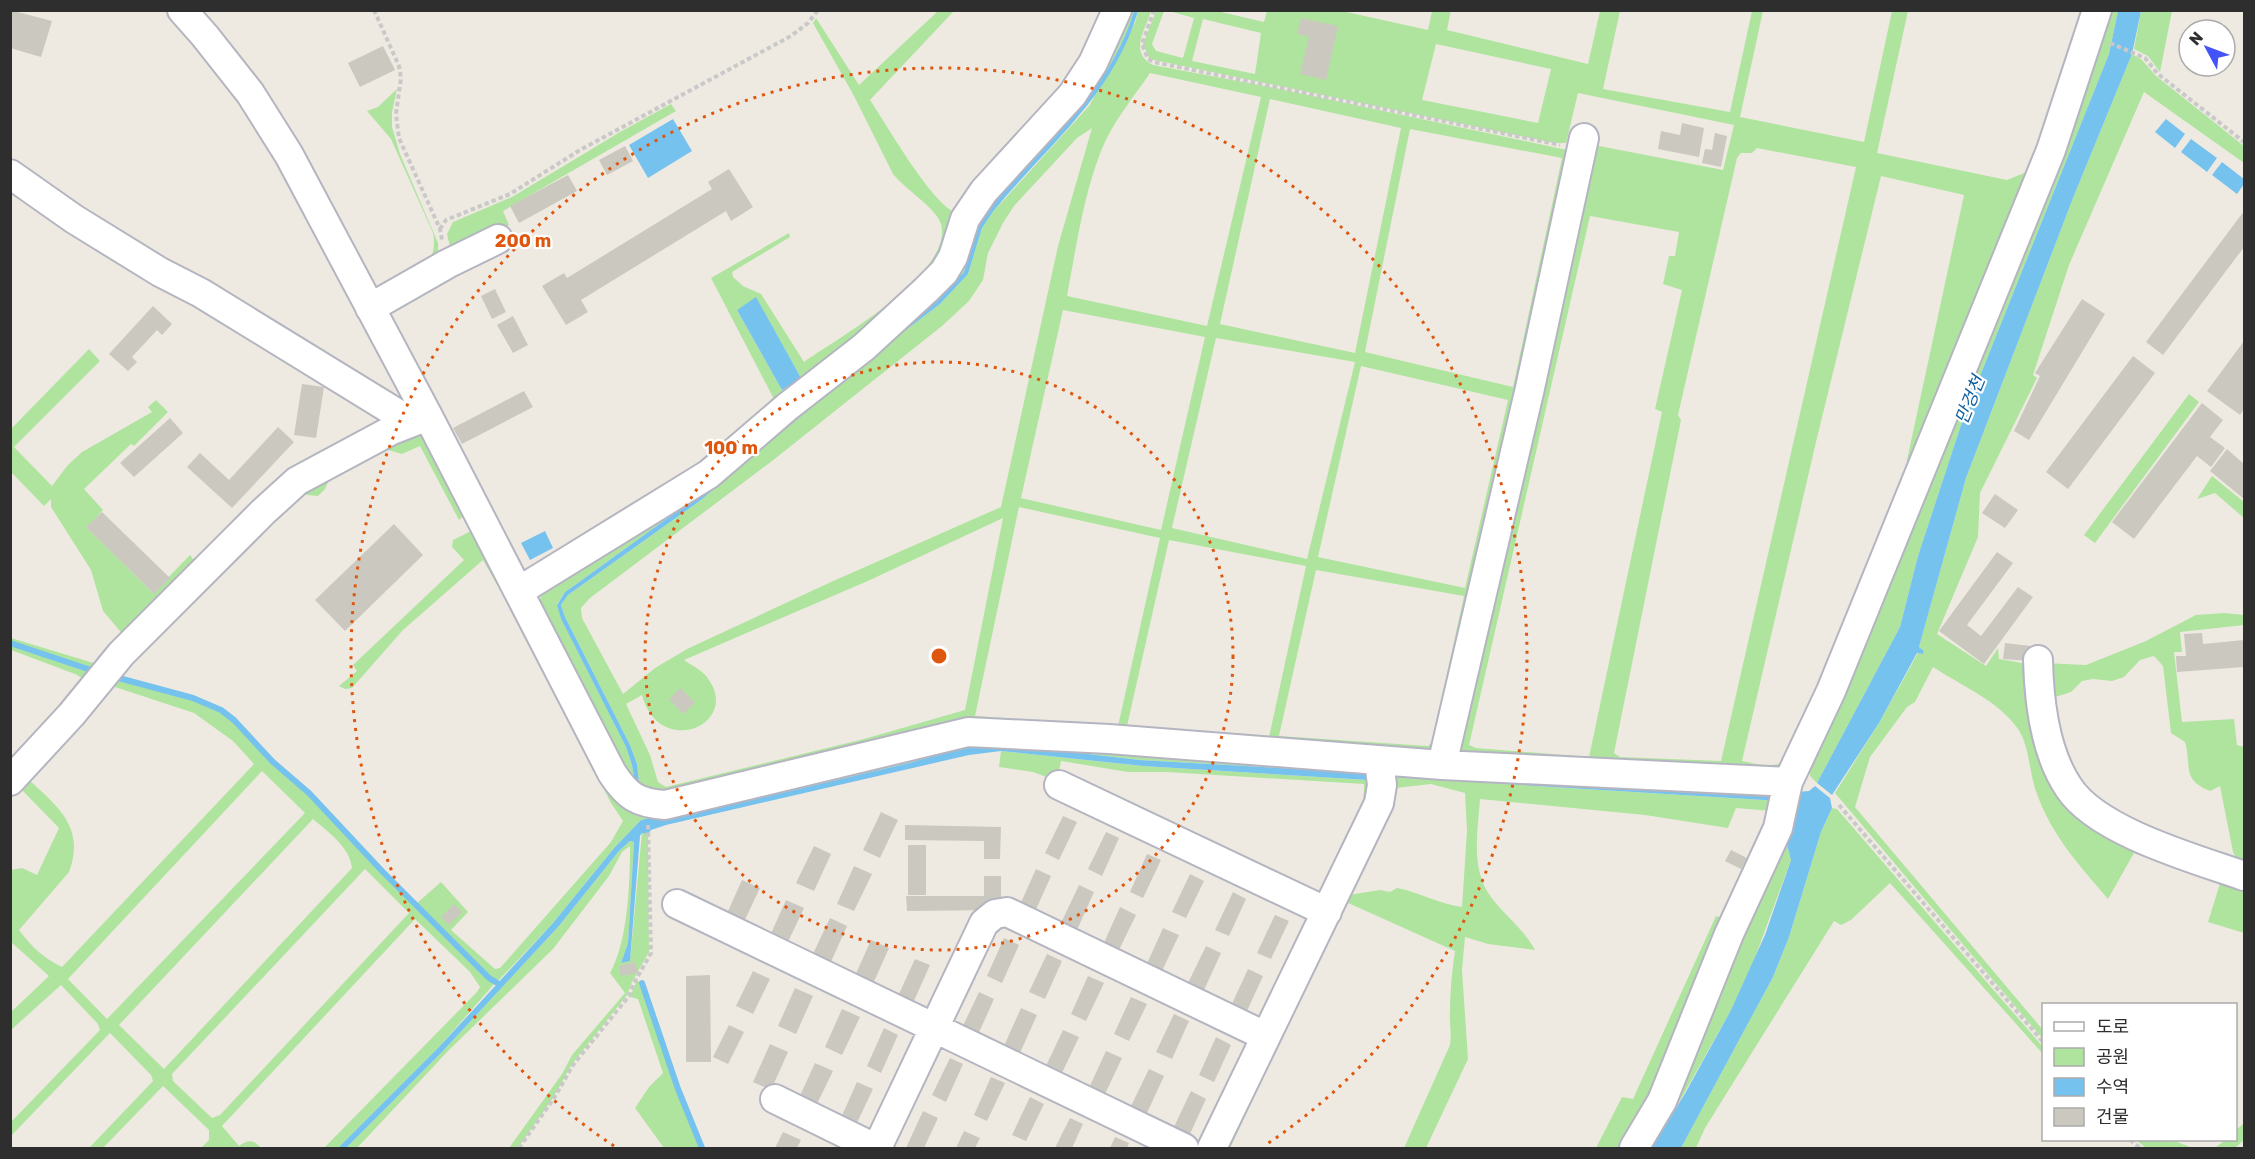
<svg xmlns="http://www.w3.org/2000/svg" width="2255" height="1159" viewBox="0 0 2255 1159" font-family="Rubik,'Noto Sans KR',sans-serif">
  <style>
    .green { fill: #afe49f; fill-rule: evenodd }
    .water { fill: #76c2ee }
    .lines { fill: none; stroke-linecap: round; stroke-linejoin: round }
    .stream { stroke: #76c2ee; stroke-width: 6 }
    .building { fill: #cbc8bf }
    .minor-casing { stroke: #b4b5c1; stroke-width: 32 }
    .path { stroke: #c9c9c9; stroke-width: 4; stroke-dasharray: 4.5 3; stroke-linecap: butt }
    .minor { stroke: #fff; stroke-width: 28 }
    .ring { fill: none; stroke: #df570e; stroke-width: 3; stroke-dasharray: 3 6 }
    .labels { text-anchor: middle; dominant-baseline: central; stroke-width: 4.5; stroke-linejoin: round; paint-order: stroke }
    .water-label { font-size: 18px; font-style: italic; fill: #0f60a0; stroke: #fff }
    .centre { fill: #df570e; stroke: #fff; stroke-width: 3 }
    .ring-label { font-size: 18px; text-anchor: middle; font-weight: bold; fill: #df570e; stroke: #fff; stroke-width: 4.5; stroke-linejoin: round; paint-order: stroke }
  </style>
  <rect width="100%" height="100%" fill="#efeae1"/>
  <!-- green -->
  <path class="green" d="M1451 10 1447 30 1588 64 1600 11H1620L1603 89 1730 112 1752 11H1763L1740 117 1864 142 1892 11H1908L1877 153 2007 180 2029 171 2072 50 2080 47 2031 185 2002 258 1842 655 1792 762 1786 769 1776 773 1459 759 1453 758 1452 755 1589 144 1723 170 1734 125 1578 93 1566 143H1554L1154 60 1149 58 1143 44 1156 11H1164L1152 44 1156 51 1183 58 1194 18 1169 11H1217L1264 22 1267 11H1342L1428 30 1432 11ZM1203 19 1261 33 1255 74 1192 61ZM1436 44 1551 69 1538 123 1422 100ZM1757 148 1856 167 1721 761 1620 757 1614 753 1681 420 1678 415 1737 158 1741 153H1752ZM1881 176 1964 195 1907 460 1906 477 1828 665 1784 762C1770 768 1757 764 1742 761L1816 442ZM1590 216 1679 232 1675 256H1669L1663 284 1682 290 1655 409 1662 412 1589 757 1476 748 1469 745Z
    M192 11H200L257 83 273 109 368 285 376 291H381C407 275 440 271 433 233L391 139 367 111 378 107 397 89 392 112V127L400 154 438 243V257L427 270 384 296 377 299 368 295C356 267 340 241 326 214 288 142 249 68 192 11Z
    M938 11H954L870 100C887 125 931 203 956 213L942 260 733 444 524 577 522 571 672 483 776 403 711 278 789 233 790 237 732 272 733 277 743 286 761 294 804 362C838 338 954 273 941 224 936 208 905 189 893 174L854 96 813 23 816 18 859 85ZM756 298 801 378 782 390 737 310Z
    M1125 11H1134C1110 92 1041 147 988 210L978 226 964 272 937 301 873 350 698 496 575 585 565 592 557 604 561 619 626 747 632 765 635 783 630 782 539 606 542 589 694 490 966 236Z
    M1138 11H1151C1146 29 1128 52 1153 65L1275 88 1567 150 1572 157 1432 753 994 726 661 796 639 783 637 764 630 745 565 617 561 605 568 595 701 500 876 353 940 304 968 274 982 228 992 213 1089 106 1135 23ZM1150 73 1261 97 1207 326 1067 296C1076 248 1083 197 1101 151 1112 123 1133 98 1150 73ZM1270 99 1401 128 1355 353 1220 324ZM1092 128 1058 246 1001 507 831 582 687 649 655 668 623 694 582 618 581 608 590 598 772 461 942 326 969 301 983 280 988 253 1003 223 1014 206 1077 138ZM1410 129 1562 158 1513 387 1365 352ZM1063 310 1205 337 1161 530 1021 498ZM1216 338 1355 362 1307 559 1172 528ZM1361 366 1508 400 1465 588 1318 557ZM1019 507 1160 538 1118 726 975 716ZM1003 518 965 710 864 739 666 787 658 782 650 755 626 704 642 695C659 759 740 725 709 680 703 670 692 666 684 660L870 580ZM1169 540 1306 566 1269 737 1127 726ZM1316 570 1464 596 1432 742 1428 746 1279 736Z
    M2100 11H2118L2109 54 1964 416 1918 556 1900 627 1817 783 1810 776 1809 761Z
    M2141 11H2172L2160 72 2148 56 2134 49Z
    M2132 54 2142 60 2156 76 2244 146V163L2144 92 2069 265 2033 375 2037 378 1980 493 1978 537 1937 634 1986 666 1998 648 1999 659 2034 665 2050 774 2244 882V933L2208 922 2221 880 2134 853 2108 899C2080 866 2052 836 2037 794 2029 774 2030 747 2018 729 1999 701 1960 685 1933 667L1915 702 1907 707 1870 757 1855 807 2043 1030V1039L1835 793 1879 723 1918 653 1923 654 1924 651 1919 647 1966 478 2073 198Z
    M671 104 676 111 503 211 509 225 459 252 451 251 447 234 453 222 512 197 620 132Z
    M89 349 100 361 14 447 52 486 67 466 82 452 152 412 148 407 156 400 168 412 134 446 131 444 84 489 103 510 87 528 153 593 190 555 198 566 102 669 88 668 11 641V638L100 665 125 637 103 611 91 570 51 507V499L44 506 11 472V429Z
    M2189 394 2199 402 2095 543 2084 535Z
    M415 433 427 435 464 515 459 520 420 446 402 454 385 449 330 478 325 489 318 496 298 494 249 539 214 581 195 594 136 653 119 676H114L137 685 180 695 207 704 233 721 272 763 308 793 381 872 488 979 495 983 439 1047 338 1148H324L477 992 480 987 470 972 415 919 222 1126 239 1146C247 1140 254 1139 261 1148H201L209 1140V1130L163 1086 103 1148H89L153 1081 151 1075 110 1033 11 1136V1122L100 1030 98 1024 61 985 11 1030V1012L49 976 11 942V870L22 868 37 875 59 828 19 787 11 798V788L129 654 267 514 300 487 390 438ZM109 685 194 713 233 741 254 764 62 967C43 958 32 947 19 930L69 872C86 827 57 806 27 778ZM262 771 305 813 107 1019 68 979ZM313 819C328 832 350 847 352 868L164 1069 119 1025ZM365 869 409 913 220 1115 212 1118 173 1081 172 1074Z
    M2212 476 2244 502V518L2215 493 2197 499Z
    M475 529 625 801 962 739 1358 765 1367 773 1140 760 1000 744 968 746 909 763 717 808 713 807 641 820 615 847 553 923 498 981 486 973 417 903 441 882 468 912 451 930 495 969 500 968 611 842 623 821 611 803 531 644 483 560 403 630 352 688 345 689 339 686 357 671 353 665 464 560 452 547 453 540Z
    M2224 613 2244 615V625L2180 632 2182 652H2174L2182 722 2234 719 2237 745 2244 747V872L2233 852 2220 786 2210 791C2181 779 2192 767 2185 742L2171 733 2163 666 2154 656 2140 660 2124 677 2112 681 2093 679 2082 681 2071 692 2055 697 2051 704 2044 663 2086 665 2146 641 2196 615Z
    M11 644 87 671 101 672 84 679 75 674 11 650Z
    M1001 751 1143 766 1368 780 1370 792 1328 895 1308 894 1323 890C1340 857 1365 821 1364 784L1167 772H1128L1061 761 1057 781 1033 772 999 767Z
    M1391 777 1780 801 1772 811 1736 808 1728 828 1645 815 1480 799C1478 831 1470 869 1491 897 1506 917 1523 928 1535 950L1488 944 1465 937 1462 970 1468 1059 1426 1148H1404L1450 1045C1452 1033 1449 1023 1450 1011 1450 991 1452 971 1455 951L1346 902 1230 1148H1220L1342 896 1380 890 1390 892 1397 888C1419 892 1439 904 1462 907L1467 831 1465 793 1431 784 1387 789Z
    M1832 808 1837 809 2043 1047V1054L1890 883 1851 920 1841 925 1834 921 1705 1128 1696 1148H1681L1773 977 1789 937 1821 832Z
    M642 832 648 834 649 952 632 982 627 995 572 1064 553 1098 518 1148H509L562 1074 572 1055 625 993 610 973C628 941 630 883 630 846L622 852 609 876 553 949 449 1050 357 1148H346L443 1051 558 927 619 851 630 841 634 842 628 943 621 963 630 961Z
    M1786 841 1791 860 1753 963 1731 1010 1659 1138 1652 1148H1636Z
    M1716 916 1731 921 1631 1148H1596L1622 1097 1633 1099Z
    M637 980 641 984 676 1089 700 1148H664L635 1108 649 1087 663 1073 638 999 630 997Z
    M2244 1123V1140L2235 1148H2215L2225 1140H2236V1130Z
    M2136 1140 2177 1142 2193 1148H2146Z"/>
  <!-- water -->
  <path class="water" d="M1134 11H1138C1113 97 1046 146 992 213L982 228 968 274 940 304 876 353 701 500 568 595 561 605 565 617 630 745 637 764 639 783H635L632 765 626 747 561 619 557 605 565 592 575 585 698 496 873 350 937 301 964 272 978 226 988 210C1041 147 1110 92 1134 11Z
    M2118 11H2141L2132 54 2073 198 1966 478 1919 647 1924 651 1923 654 1917 653 1879 723 1832 795 1817 783 1900 627 1918 556 1964 416 2109 54Z
    M673 119 692 151 648 178 629 145Z
    M2166 119 2185 134 2175 148 2155 132Z
    M2191 139 2217 158 2207 172 2181 152Z
    M2222 162 2244 179V184L2237 194 2212 175Z
    M756 297 801 378 782 390 737 310Z
    M545 531 553 548 530 560 521 543Z
    M1000 744 1140 760 1367 773 1368 780 1143 766 1001 751 969 755 666 825 651 830 648 834 642 833 640 836 630 961 621 963 628 943 634 842 630 841 619 851 558 927 443 1051 346 1148H338L439 1047 553 923 615 847 641 820 678 810 713 807 717 808 909 763 968 746Z
    M1393 771 1782 789 1780 801 1391 777Z
    M1815 786 1830 798 1832 808 1821 832 1789 937 1773 977 1681 1148H1652L1687 1090 1731 1010 1765 935 1791 860 1786 841 1797 792 1809 791Z"/>
  <g class="lines">
    <!-- stream -->
    <path class="stream" d="M10 643 88 669 95 670
      M115 677 193 698 221 710 234 720 273 762 309 793 382 871 489 978 499 984
      M642 983 678 1089 702 1148"/>
  </g>
  <!-- building -->
  <path class="building" d="M10 10 52 21 41 57 10 48Z
    M1301 18 1338 26 1326 80 1300 74 1309 37 1297 34Z
    M383 46 395 70 360 87 348 63Z
    M1682 123 1704 128 1699 157 1658 149 1661 131 1680 135Z
    M1715 133 1727 136 1721 167 1702 163 1705 149 1712 150Z
    M625 146 633 161 607 175 599 160Z
    M729 169 753 207 731 221 726 211 581 300 588 312 566 325 542 286 564 273 567 278 712 189 708 182Z
    M568 175 577 191 519 223 510 206Z
    M2244 211V247L2163 355 2146 342Z
    M495 289 506 312 492 319 481 296Z
    M2082 299 2105 314 2029 440 2014 431 2040 376 2035 373Z
    M153 306 172 324 162 335 157 330 132 357 137 362 128 371 109 354Z
    M513 316 528 345 513 353 497 325Z
    M2244 341V409L2240 415 2207 391Z
    M2133 356 2155 373 2068 489 2046 472Z
    M302 384 324 387 316 438 294 435Z
    M524 391 533 407 462 444 453 428Z
    M2202 403 2223 420 2210 437 2225 448 2211 467 2197 456 2134 539 2112 522Z
    M170 418 183 433 134 477 120 463Z
    M278 427 294 442 232 508 187 467 200 453 229 480Z
    M2227 449 2244 464V499L2210 471Z
    M1995 494 2018 510 2005 528 1982 513Z
    M102 512 170 578 154 594 86 527Z
    M394 524 423 555 345 631 315 600Z
    M1997 552 2013 563 1967 625 1981 636 2018 587 2033 597 1984 664 1939 631Z
    M2202 633 2203 644 2244 640V667L2177 672 2176 656H2186L2184 634Z
    M2005 643 2031 646 2030 661 2003 659Z
    M681 688 695 703 683 714 669 699Z
    M881 812 898 820 880 858 863 850Z
    M1063 816 1077 822 1059 860 1045 853Z
    M905 825 1001 827 1000 859H984V841L905 840Z
    M1106 832 1119 838 1102 876 1088 869Z
    M908 845H926V895H908Z
    M814 846 831 854 814 891 796 883Z
    M1731 850 1747 858 1741 869 1725 861Z
    M1147 854 1161 860 1143 898 1130 892Z
    M854 866 872 874 854 911 837 904Z
    M1036 869 1051 876 1034 914 1019 907Z
    M1190 874 1204 881 1186 918 1172 912Z
    M984 876H1001V910L907 911 906 896H984Z
    M742 880 760 888 742 926 725 918Z
    M1079 885 1094 892 1077 930 1061 923Z
    M1233 892 1246 899 1229 936 1215 930Z
    M786 900 804 908 786 946 769 938Z
    M454 904 462 912 449 925 441 917Z
    M1120 907 1136 915 1118 952 1103 945Z
    M1275 915 1289 921 1271 959 1257 953Z
    M830 918 847 926 830 964 812 956Z
    M1163 928 1179 935 1161 973 1146 966Z
    M1004 938 1019 945 1002 983 987 976Z
    M871 940 889 948 872 986 854 978Z
    M1206 946 1221 953 1204 990 1188 983Z
    M1047 954 1062 961 1045 999 1029 992Z
    M915 959 930 965 913 1003 898 996Z
    M635 962 638 973 621 976 619 966Z
    M1248 969 1263 976 1246 1013 1231 1006Z
    M753 971 770 979 753 1014 736 1006Z
    M710 975 711 1062H686V976Z
    M1088 976 1104 983 1086 1021 1071 1014Z
    M795 988 813 996 796 1034 778 1026Z
    M979 992 994 999 977 1037 961 1030Z
    M1131 997 1147 1004 1129 1041 1114 1034Z
    M1021 1008 1037 1015 1020 1053 1004 1046Z
    M842 1009 860 1017 842 1055 825 1047Z
    M1174 1014 1189 1021 1172 1059 1156 1052Z
    M729 1025 744 1032 728 1064 713 1057Z
    M884 1028 898 1035 881 1073 867 1066Z
    M1063 1030 1079 1037 1061 1075 1045 1068Z
    M1216 1037 1231 1045 1214 1082 1199 1075Z
    M770 1044 788 1052 771 1090 753 1082Z
    M1106 1051 1122 1058 1104 1096 1089 1088Z
    M950 1058 963 1064 946 1102 932 1095Z
    M815 1063 833 1071 815 1108 798 1100Z
    M1149 1069 1164 1076 1147 1113 1131 1106Z
    M991 1077 1005 1083 987 1121 974 1115Z
    M857 1082 873 1089 855 1127 840 1120Z
    M1191 1091 1206 1099 1189 1136 1173 1129Z
    M1030 1097 1044 1104 1026 1141 1012 1135Z
    M923 1111 938 1118 924 1148H906Z
    M1070 1118 1083 1124 1072 1148H1055Z
    M964 1131 980 1138 975 1148H956Z
    M783 1132 801 1140 797 1148H775Z
    M1115 1137 1129 1143 1127 1148H1110Z"/>
  <g class="lines">
    <defs>
      <path id="minor" d="M182 10 205 36 250 93 289 155 428 416 612 773C627 796 637 803 665 805L968 732 1109 739 1442 765 1788 782
        M10 174 74 219 160 272 201 293 411 422
        M370 308 447 264 498 239
        M519 591 709 474 787 407 864 347 926 290 944 272 953 257 965 219 984 191 1072 95 1093 63 1117 10
        M2038 660C2039 702 2045 753 2069 788 2098 832 2196 859 2244 876
        M1442 765 1530 388 1584 138
        M10 781 71 715 121 654 263 512 297 481 392 430 428 416
        M1059 785 1327 912
        M677 904 1184 1148
        M775 1099 875 1148
        M877 1148 984 923 995 914 1007 912 1265 1036
        M1212 1148 1379 803 1382 785 1379 760
        M1634 1148 1662 1101 1729 934 1778 828 1788 782 1831 691 2051 150 2097 10"/>
    </defs>
    <!-- minor casing -->
    <use href="#minor" class="minor-casing"/>
    <!-- path -->
    <path class="path" d="M374 10 399 66 401 78 396 114 399 138 440 229 442 240
      M1154 10 1142 44 1148 59 1154 62 1560 145
      M2110 43 2145 58 2158 74 2244 142
      M440 229 446 220 510 194 580 150 791 36 808 23 818 10
      M1839 805 2044 1043
      M2130 1140 2140 1148
      M519 1148 554 1098 573 1065 629 996 634 983 651 953 648 825"/>
    <!-- minor -->
    <use href="#minor" class="minor"/>
  </g>
  <!-- distance rings -->
  <g class="ring">
    <circle cx="939" cy="656" r="294"/>
    <path d="M614 1146A588 588 0 1 1 1264 1146"/>
  </g>
  <g class="labels">
    <!-- water labels -->
    <g class="water-label">
      <text transform="translate(1970 400) rotate(-68)">만겅천</text>
    </g>
  </g>
  <circle cx="939" cy="656" r="9" class="centre"/>
  <g class="ring-label">
    <text x="523" y="247">200 m</text>
    <text x="731" y="454">100 m</text>
  </g>
  <!-- border -->
  <rect width="2255" height="1159" fill="none" stroke="#2e2e2e" stroke-width="24"/>
  <!-- legend -->
  <rect x="2042" y="1003" width="195" height="138" fill="#ffffff" stroke="#ababab" stroke-width="1.5"/>
  <rect x="2054" y="1022" width="30" height="9" fill="#ffffff" stroke="#ababab" stroke-width="1.5"/>
  <text x="2096" y="1033" font-size="18" fill="#2e2e2e">도로</text>
  <rect x="2054" y="1048" width="30" height="18" fill="#afe49f" stroke="#ababab" stroke-width="1.5"/>
  <text x="2096" y="1063" font-size="18" fill="#2e2e2e">공원</text>
  <rect x="2054" y="1078" width="30" height="18" fill="#76c2ee" stroke="#ababab" stroke-width="1.5"/>
  <text x="2096" y="1093" font-size="18" fill="#2e2e2e">수역</text>
  <rect x="2054" y="1108" width="30" height="18" fill="#cbc8bf" stroke="#ababab" stroke-width="1.5"/>
  <text x="2096" y="1123" font-size="18" fill="#2e2e2e">건물</text>
  <!-- north arrow -->
  <g transform="translate(2207 48) rotate(311)"><circle r="28" fill="#ffffff" stroke="#ababab" stroke-width="1.5"/>
  <path d="M0-4.5L10 22L0 15L-10 22Z" fill="#4453f8"/>
  <text y="-9" font-size="16" font-weight="bold" text-anchor="middle" fill="#2e2e2e">N</text>
  </g>
</svg>
